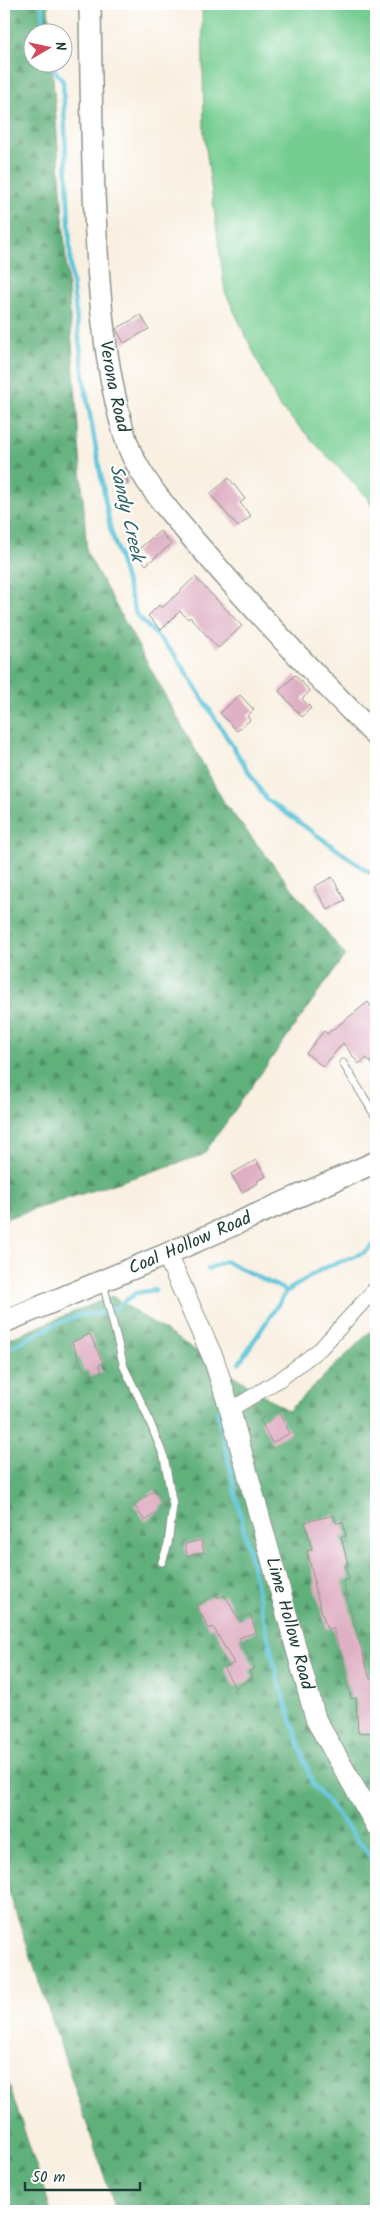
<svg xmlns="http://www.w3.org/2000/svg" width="380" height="2215" viewBox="0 0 380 2215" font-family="Kalam,sans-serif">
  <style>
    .grass { fill: #76cd92; stroke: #4a8563 }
    .forest { fill: url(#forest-firs); stroke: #407658 }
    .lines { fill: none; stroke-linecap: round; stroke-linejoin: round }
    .stream { stroke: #5dc5d9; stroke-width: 4.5 }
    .building { fill: #dfafc3 }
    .lane-casing { stroke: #8c968b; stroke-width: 9 }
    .street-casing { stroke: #8c968b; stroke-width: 16 }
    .secondary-casing { stroke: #8c968b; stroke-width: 22 }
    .primary-casing { stroke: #8c968b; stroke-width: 24 }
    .lane { stroke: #fff; stroke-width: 7 }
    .street { stroke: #fff; stroke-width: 14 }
    .secondary { stroke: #fff; stroke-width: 20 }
    .primary { stroke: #fff; stroke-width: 21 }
    .labels { text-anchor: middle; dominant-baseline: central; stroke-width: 4.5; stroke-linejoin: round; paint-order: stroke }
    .street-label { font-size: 18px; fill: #1f3d34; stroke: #fff }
    .water-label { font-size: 19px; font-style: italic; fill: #326666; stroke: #fff }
  </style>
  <defs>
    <pattern id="forest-firs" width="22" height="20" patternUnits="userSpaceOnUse" patternTransform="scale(1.25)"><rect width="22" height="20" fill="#60b07c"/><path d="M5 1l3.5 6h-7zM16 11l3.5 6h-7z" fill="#4f9066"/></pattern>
  </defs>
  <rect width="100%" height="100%" fill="#fff"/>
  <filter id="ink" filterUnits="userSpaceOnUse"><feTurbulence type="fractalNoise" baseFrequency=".02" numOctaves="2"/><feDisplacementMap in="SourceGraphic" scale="10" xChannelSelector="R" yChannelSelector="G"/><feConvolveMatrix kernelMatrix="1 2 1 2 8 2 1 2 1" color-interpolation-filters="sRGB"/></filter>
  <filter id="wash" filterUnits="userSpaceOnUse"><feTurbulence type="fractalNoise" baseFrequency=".0096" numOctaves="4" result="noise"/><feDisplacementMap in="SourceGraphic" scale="20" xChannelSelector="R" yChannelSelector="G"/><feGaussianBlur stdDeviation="1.12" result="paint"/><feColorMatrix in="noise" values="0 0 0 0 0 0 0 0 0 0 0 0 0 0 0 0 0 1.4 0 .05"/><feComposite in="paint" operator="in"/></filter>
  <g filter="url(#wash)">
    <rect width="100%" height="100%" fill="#f9f0e2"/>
    <!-- grass -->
    <path class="grass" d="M202 4H376V513L367 497 279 406 225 292 204 133Z"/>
    <!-- forest -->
    <path class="forest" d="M4 4H48L50 32H32V62L52 63 87 553 225 804 345 955 203 1155 4 1219Z
      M112 1296 288 1411 376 1326V2211H116L4 1877V1341Z
      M4 2070 51 2211H4Z"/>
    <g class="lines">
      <!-- stream -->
      <path class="stream" d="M42 4 44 32
        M49 62 63 81 71 273 85 387 110 527 136 614 175 655 266 799 376 877
        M208 1269 225 1261 287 1291
        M4 1351 52 1326 80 1315 103 1313 117 1307 136 1293 155 1290
        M239 1363 287 1291 322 1269 365 1252 376 1243
        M217 1410 277 1677 312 1783 376 1863"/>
    </g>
    <g id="blocks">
      <!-- building -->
      <path class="building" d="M141 315 149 329 124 343 116 329Z
        M125 469 128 484 115 486 113 472Z
        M229 478 245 499 240 503 251 516 238 527 210 494Z
        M160 531 171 544 146 565 135 552Z
        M195 577 242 626 218 648 190 617 188 619 180 611 161 630 148 616 159 605 162 608Z
        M295 675 310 691 302 699 311 708 302 717 279 691Z
        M240 695 254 710 247 716 250 720 237 731 220 713Z
        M332 877 345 900 328 910 314 887Z
        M368 1002 376 1014V1069L367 1058 359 1064 343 1043 323 1067 306 1053 324 1031 327 1034Z
        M256 1160 266 1176 257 1181 258 1183 242 1192 231 1174Z
        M90 1334 103 1363 99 1365 102 1372 90 1377 87 1370 84 1371 72 1342Z
        M277 1410 290 1433 272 1443 260 1420Z
        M155 1490 165 1503 160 1506 161 1509 145 1521 134 1505Z
        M334 1515 336 1523 343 1522 346 1536 341 1537 348 1565 345 1566 349 1579 343 1581 347 1598 370 1679H375L376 1732 358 1733 356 1698 351 1699 335 1635 333 1628 327 1629 313 1583H315L307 1551 312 1550 305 1522Z
        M201 1540 204 1552 187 1556 185 1544Z
        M216 1594 218 1598 225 1595 238 1619 250 1614 256 1632 239 1638 255 1668 249 1671 253 1678 235 1688 224 1668 234 1663 213 1627 209 1629 196 1605Z"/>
    </g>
  </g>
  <g filter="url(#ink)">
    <use href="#blocks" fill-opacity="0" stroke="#8c968b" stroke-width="1"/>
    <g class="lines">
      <defs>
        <path id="lane" d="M343 1063 376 1117
          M103 1283 124 1367 145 1410 164 1457 173 1505 168 1544 162 1562"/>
        <path id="street" d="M230 1410 282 1378 321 1348 376 1288"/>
        <g id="secondary">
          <path id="s1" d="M167 1254 214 1360 230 1410 316 1720 376 1825"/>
        </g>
        <g id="primary">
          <path id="s2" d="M90 4C91 91 92 179 98 266 101 313 106 360 117 406 121 424 126 445 135 461 153 495 181 525 206 554 260 617 317 677 376 736"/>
          <path id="s3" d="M4 1322 167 1254 376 1162"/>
        </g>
      </defs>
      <!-- lane casing -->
      <use href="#lane" class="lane-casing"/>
      <!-- street casing -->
      <use href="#street" class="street-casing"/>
      <!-- secondary casing -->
      <use href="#secondary" class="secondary-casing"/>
      <!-- primary casing -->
      <use href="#primary" class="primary-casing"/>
      <!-- lane -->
      <use href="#lane" class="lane"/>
      <!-- street -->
      <use href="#street" class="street"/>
      <!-- secondary -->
      <use href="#secondary" class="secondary"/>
      <!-- primary -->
      <use href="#primary" class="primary"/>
    </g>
  </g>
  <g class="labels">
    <!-- street labels -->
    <g class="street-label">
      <text stroke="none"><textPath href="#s2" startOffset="384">Verona Road</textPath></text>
      <text stroke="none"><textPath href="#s3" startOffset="202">Coal Hollow Road</textPath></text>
      <text stroke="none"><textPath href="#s1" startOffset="390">Lime Hollow Road</textPath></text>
    </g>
    <!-- water labels -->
    <g class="water-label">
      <text transform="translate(126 513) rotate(77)">Sandy Creek</text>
    </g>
  </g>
  <!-- margin -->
  <rect width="380" height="2215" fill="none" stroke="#fff" stroke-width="20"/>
  <!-- north arrow -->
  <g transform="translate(48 48) rotate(81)"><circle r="24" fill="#ffffff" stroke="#a5b1ae"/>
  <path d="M0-4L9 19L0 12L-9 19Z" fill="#d1495b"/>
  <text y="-8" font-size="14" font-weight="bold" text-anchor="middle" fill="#1f3d34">N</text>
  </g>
  <!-- scale -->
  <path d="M25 2182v8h115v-8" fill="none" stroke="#1f3d34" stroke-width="2.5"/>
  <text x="32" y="2182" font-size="15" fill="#1f3d34" stroke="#ffffff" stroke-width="4" paint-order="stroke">50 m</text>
</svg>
